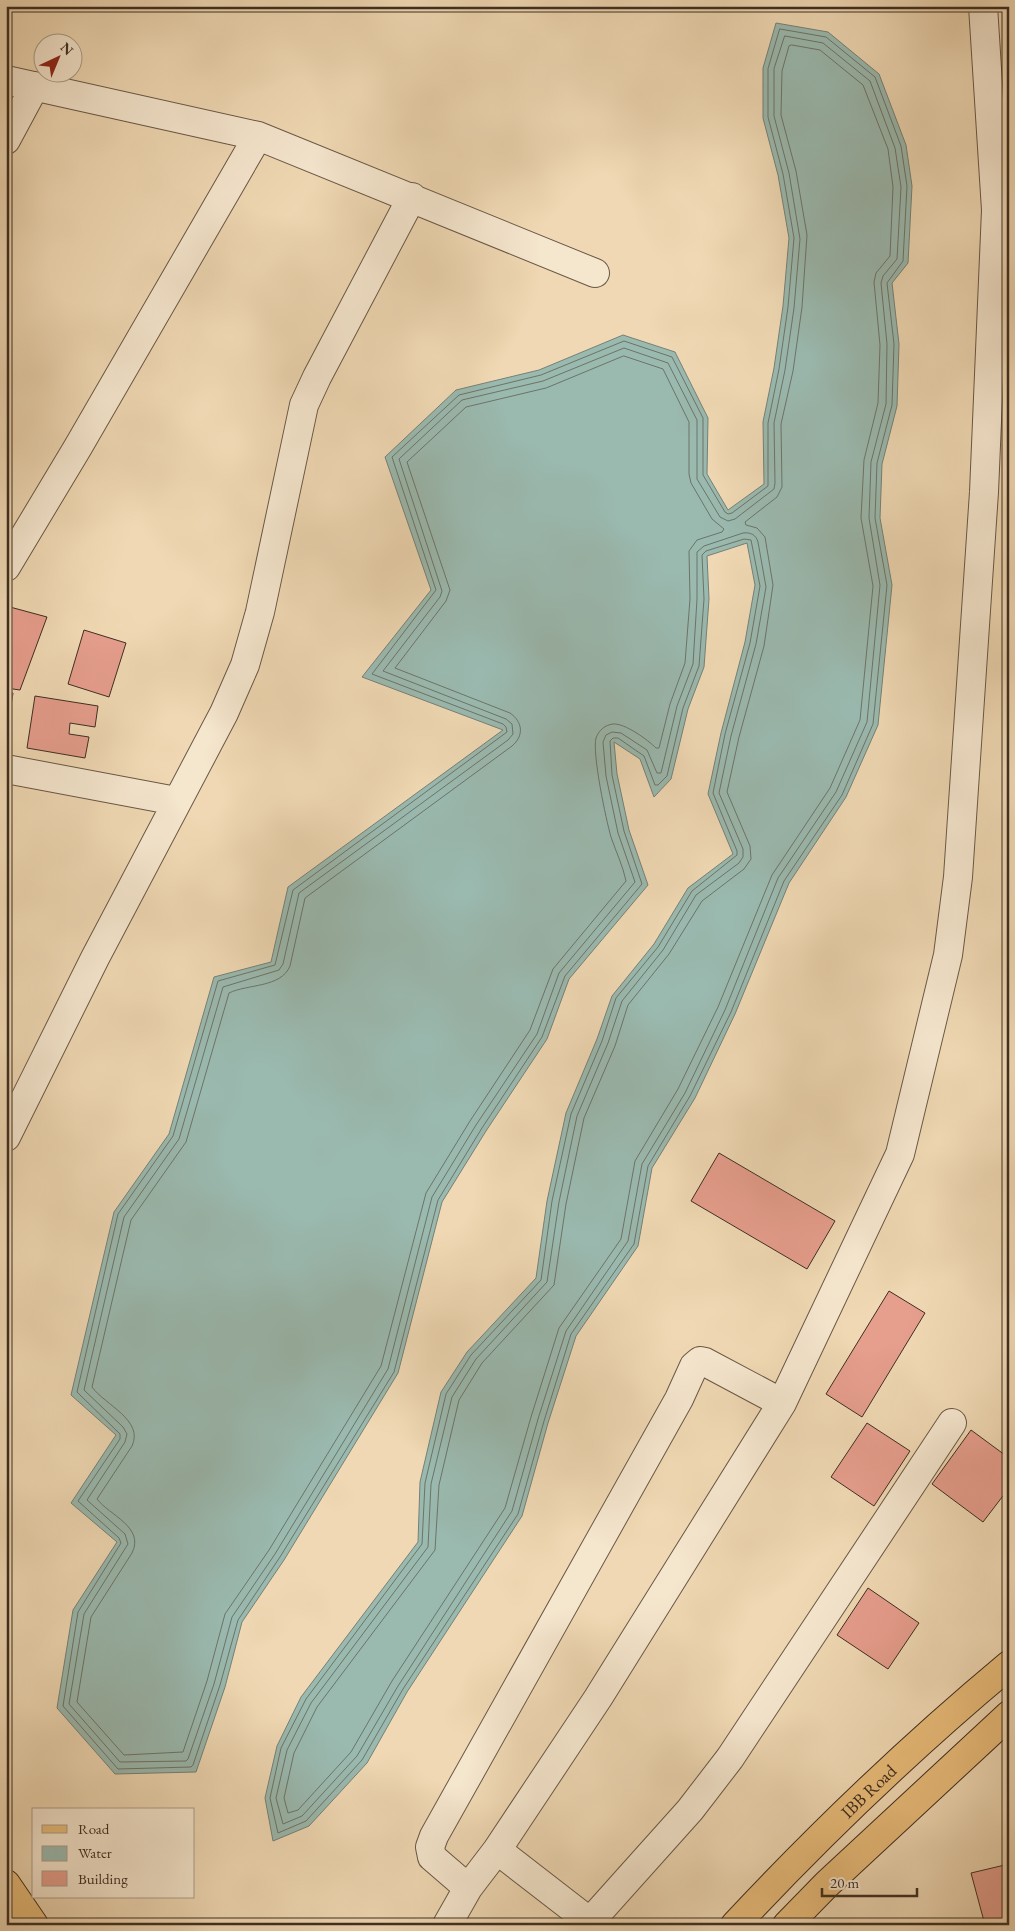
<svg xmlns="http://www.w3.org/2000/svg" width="1015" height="1931" viewBox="0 0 1015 1931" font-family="'EB Garamond',serif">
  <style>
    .water { fill: #9ab9af; stroke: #758177 }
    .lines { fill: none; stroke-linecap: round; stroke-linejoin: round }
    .shore { stroke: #6c7468; stroke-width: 1 }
    .building { fill: #e69e8d; stroke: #3e2e22 }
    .minor-casing { stroke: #6a5846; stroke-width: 30 }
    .major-casing { stroke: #3e2e22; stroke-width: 30 }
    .minor { stroke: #f5e6ce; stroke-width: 28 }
    .major { stroke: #e8bc7a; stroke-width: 28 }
    .labels { text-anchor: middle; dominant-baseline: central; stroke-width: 4; stroke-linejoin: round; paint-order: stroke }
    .street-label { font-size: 18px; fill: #3e2e22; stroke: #f5e6ce }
  </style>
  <rect width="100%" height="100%" fill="#efd8b3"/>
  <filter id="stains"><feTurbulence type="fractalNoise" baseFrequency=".004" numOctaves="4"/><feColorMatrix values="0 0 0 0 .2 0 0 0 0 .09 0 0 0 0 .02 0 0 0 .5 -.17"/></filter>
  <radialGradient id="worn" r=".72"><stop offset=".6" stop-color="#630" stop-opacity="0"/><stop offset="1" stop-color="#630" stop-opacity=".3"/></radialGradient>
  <!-- water -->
  <path class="water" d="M776 23 828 32 879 74 906 145 912 186 908 263 892 283 899 344 897 406 882 464 880 518 892 585 878 725 846 797 789 883 735 1014 695 1098 652 1168 638 1246 576 1336 548 1423 522 1516 407 1692 367 1763 309 1826 273 1841 265 1798 277 1746 301 1697 418 1542 420 1482 441 1392 467 1352 536 1278 547 1201 566 1113 597 1039 612 996 654 944 688 888 733 854 708 794 721 733 745 642 755 585 747 543 707 556 709 599 704 667 688 709 671 779 654 797 640 759 614 742 617 774 629 830 648 885 569 979 547 1039 486 1131 442 1202 398 1373 284 1560 242 1622 225 1687 196 1772 115 1774 57 1708 73 1610 117 1542 71 1503 116 1435 71 1395 114 1212 169 1134 214 977 271 962 288 887 503 730 362 677 431 590 385 457 456 390 539 370 623 335 675 352 708 418 707 474 728 510 764 484 763 422 774 368 783 306 789 238 778 175 763 118V68Z"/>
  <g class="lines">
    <!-- shore -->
    <path class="shore" d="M780 29 826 37 875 77 901 146 907 186 903 261 887 283 894 344 892 405 877 463 875 518 887 585 873 724 842 795 784 881 731 1012 690 1096 648 1166 634 1244 571 1334 544 1421 518 1514 403 1689 362 1760 306 1821 278 1833 270 1798 281 1748 306 1699 422 1544 425 1483 446 1394 471 1355 541 1280 552 1201 571 1114 602 1041 616 998 658 947 692 891 737 855V851L713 793 725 734 750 643 760 586 751 540 744 539 706 551 702 555 704 599 699 666 683 708 667 776 658 785H655L644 756 618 738H613L610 741 612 775 624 831 642 884 565 976 542 1037 482 1128 438 1200 394 1372 280 1557 238 1620 220 1685 193 1765 191 1767 118 1769 63 1706 78 1612 121 1543 119 1538 78 1501 120 1439V1434L77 1392 118 1214 173 1136 218 981 275 965 293 890 507 732 506 727 503 724 372 674 436 590 392 457 459 395 541 375 624 341 672 357 703 418V475L725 512 728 514 732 513 768 486V423L779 369 788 307 794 238 783 174 768 117V69Z
      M785 36 823 43 870 81 895 148 901 187 897 259 883 276 881 283 887 344 886 404 871 462 869 518 880 585 867 722 836 792 778 878 725 1010 685 1093 642 1164 628 1241 566 1331 538 1419 512 1511 398 1686 357 1756 302 1816 283 1824 276 1798 287 1750 311 1703 428 1547 431 1484 452 1397 476 1359 547 1282 559 1202 577 1116 608 1043 622 1001 663 950 696 895 739 863 743 857V849L719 793 731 736 756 644 766 587 758 542C756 535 751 532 743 533L704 546 697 552V599L693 664 677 706 661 773H657L647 750 621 733 612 732 606 735 603 742 606 776 618 833 635 882 559 973 537 1034 476 1125 432 1197 388 1369 275 1554 232 1617 214 1684 188 1759 186 1761 120 1762 69 1704 84 1614 128 1544 125 1534 87 1500 125 1442 127 1434 123 1427 84 1390 124 1217 179 1139 223 987 279 970 283 964 299 893 508 740 513 734 512 724 506 719 383 671 440 597 442 591 399 459 462 400 543 381 624 348 668 363 697 420V479L720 517 728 521 735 519 774 489 775 483 774 423 785 370 794 308 800 239 789 173 774 116V69Z
      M792 45 820 50 863 85 888 149 893 187 890 256 876 273 874 282 880 345 878 403 864 460 861 518 873 586 860 720 830 788 772 875 718 1007 678 1089 635 1161 621 1239 559 1328 531 1417 505 1508 392 1681 351 1752 298 1810 288 1813 284 1798 294 1753 317 1707 435 1550 439 1485 459 1400 482 1363 554 1285 566 1204 584 1118 615 1046 628 1005 669 954 702 901 744 869 751 859 750 846 727 792 739 737 764 646 773 585 765 537 757 528 746 525 745 522 777 497 782 487 781 424 793 371 802 307 807 235 796 171 781 115 782 71 789 46Z
      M624 356 663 369 689 422V474L691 483 712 519 724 529 722 532 697 540 689 551 690 599 685 663 670 704 659 748H656C648 740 625 723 613 724 605 725 599 730 596 738 592 753 606 820 611 837 616 852 623 866 626 881L553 969 530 1030 470 1121 426 1193 381 1366 269 1550 225 1614 207 1681 183 1752 124 1755 77 1702 91 1617 132 1553C145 1527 109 1515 97 1499L132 1446C144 1420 105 1405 92 1387L131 1220 186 1142 229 993C247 984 281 988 290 966L305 898 512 746C524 736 523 722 510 713L395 668 446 601 450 590 407 462 466 407 546 388Z"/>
  </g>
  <!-- building -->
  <path class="building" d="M10 607 47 617 20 690 6 688V613Z
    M84 630 126 643 109 697 68 684Z
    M6 692 13 693 6 739Z
    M35 696 98 706 95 727 70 723 69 734 89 737 85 758 27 748Z
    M719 1153 835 1221 807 1269 691 1201Z
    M889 1291 925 1313 862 1417 826 1394Z
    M867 1423 910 1451 874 1506 831 1477Z
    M971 1430 1009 1458V1488L983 1522 932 1484Z
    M868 1588 919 1623 888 1669 837 1635Z
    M1009 1864V1925H985L971 1873Z"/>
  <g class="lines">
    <defs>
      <path id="minor" d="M6 80 258 136 595 273
        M6 140 35 86
        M6 567 78 447 258 136
        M6 769 176 801
        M6 1137 95 958 224 713 245 665 260 612 304 405 317 377 412 197
        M497 1850 594 1925
        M468 1888 432 1857 430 1847 434 1836 679 1399 694 1366 700 1361 705 1362 782 1403
        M447 1925 468 1888 497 1850 598 1698 782 1403 900 1154 948 955 958 877 984 492 996 210 983 6
        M587 1925 690 1810 730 1758 952 1423"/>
      <g id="major">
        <path d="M6 1884 34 1925"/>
        <path id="s1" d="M735 1925C821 1833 913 1745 1009 1665"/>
        <path d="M787 1925 827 1884 1009 1715"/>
      </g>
    </defs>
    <!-- minor casing -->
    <use href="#minor" class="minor-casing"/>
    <!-- major casing -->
    <use href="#major" class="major-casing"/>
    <!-- minor -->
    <use href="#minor" class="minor"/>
    <!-- major -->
    <use href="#major" class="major"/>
  </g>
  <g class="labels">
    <!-- street labels -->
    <g class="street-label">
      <text stroke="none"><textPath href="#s1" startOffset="189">IBB Road</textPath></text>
    </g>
  </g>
  <!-- margin -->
  <rect width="1015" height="1931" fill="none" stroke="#efd8b3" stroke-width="25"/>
  <rect x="8" y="8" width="1000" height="1916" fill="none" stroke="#3e2e22" stroke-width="2.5"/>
  <rect x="12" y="12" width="990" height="1906" fill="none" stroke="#3e2e22"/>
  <!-- legend -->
  <rect x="32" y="1808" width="162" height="90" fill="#f5e6ce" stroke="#ac9c89"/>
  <rect x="42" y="1825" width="25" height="8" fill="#e8bc7a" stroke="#ac9c89"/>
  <text x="78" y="1834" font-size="15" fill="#3e2e22">Road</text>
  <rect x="42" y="1846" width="25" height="15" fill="#9ab9af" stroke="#ac9c89"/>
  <text x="78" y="1858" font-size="15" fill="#3e2e22">Water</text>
  <rect x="42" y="1871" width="25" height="15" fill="#e69e8d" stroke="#ac9c89"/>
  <text x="78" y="1884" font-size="15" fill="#3e2e22">Building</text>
  <!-- north arrow -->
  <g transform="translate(58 58) rotate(44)"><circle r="24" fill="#f5e6ce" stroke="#ac9c89"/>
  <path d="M0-4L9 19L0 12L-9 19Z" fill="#8f2418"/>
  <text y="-8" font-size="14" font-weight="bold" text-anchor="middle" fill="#3e2e22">N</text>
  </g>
  <!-- scale -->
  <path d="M822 1888v8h95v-8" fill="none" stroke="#3e2e22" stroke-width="2.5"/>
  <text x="830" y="1888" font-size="15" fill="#3e2e22" stroke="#f5e6ce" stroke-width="4" paint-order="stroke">20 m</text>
  <rect width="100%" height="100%" filter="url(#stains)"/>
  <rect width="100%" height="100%" fill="url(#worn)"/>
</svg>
